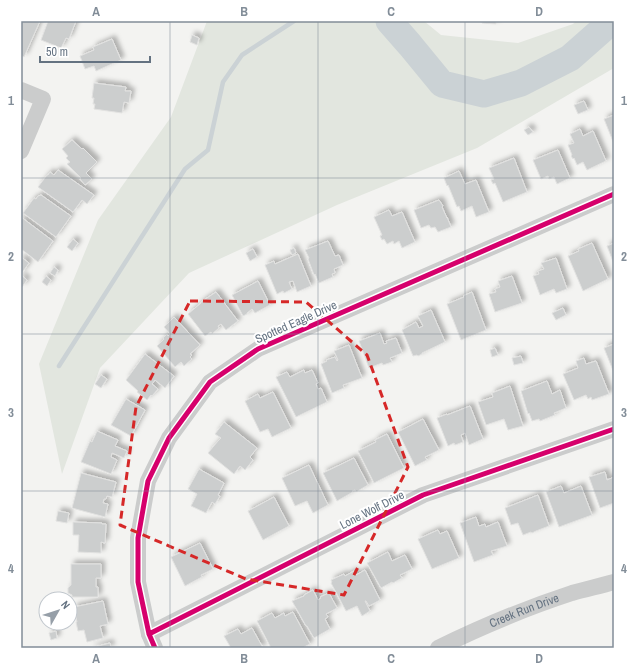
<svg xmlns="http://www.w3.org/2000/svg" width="635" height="669" viewBox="0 0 635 669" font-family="'Archivo Narrow',sans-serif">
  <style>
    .green { fill: #e2e6df }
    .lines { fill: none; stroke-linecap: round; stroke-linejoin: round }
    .stream { stroke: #cbd2d5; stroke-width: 4.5 }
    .river { stroke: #cbd2d5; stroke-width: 27 }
    .building { fill: #cccece; stroke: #e2e2e1; filter: url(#shadow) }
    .street { stroke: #cbcccc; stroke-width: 16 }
    .cycleway-casing { stroke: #fff; stroke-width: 8 }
    .cycleway { stroke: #d6006c; stroke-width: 5 }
    .marked { fill: none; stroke: #d62828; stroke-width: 3; stroke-dasharray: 8 5; stroke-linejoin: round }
    .grid { fill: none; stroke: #828d98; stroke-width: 1; stroke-opacity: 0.55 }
    .labels { text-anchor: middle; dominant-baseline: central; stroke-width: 4; stroke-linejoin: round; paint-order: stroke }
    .street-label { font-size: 12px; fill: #647281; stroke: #fff }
    .neatline { fill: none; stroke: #828d98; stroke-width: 1.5 }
    .grid-label { font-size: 13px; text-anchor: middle; font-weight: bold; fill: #828d98 }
  </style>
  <defs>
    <filter id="shadow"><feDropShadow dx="3.5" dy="-3.5" stdDeviation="2" flood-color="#0004"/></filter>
  </defs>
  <rect width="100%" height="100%" fill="#f3f3f1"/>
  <!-- green -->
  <path class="green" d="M207 21H424L441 35 518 43 573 24 576 21H614V68L477 148 337 205 189 273 100 368 62 474 39 364 98 220 171 117Z"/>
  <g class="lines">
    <!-- stream -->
    <path class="stream" d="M59 366 185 169 208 150 223 82 242 55 294 21"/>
    <!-- river -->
    <path class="river" d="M389 21 410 45 442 84 484 94 521 83 570 58 612 21"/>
  </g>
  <!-- building -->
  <path class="building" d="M21 21H40L24 57 21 55Z
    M48 21H76L69 39 66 38 61 48 41 40Z
    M482 21H496V24L482 23Z
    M192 35 199 38 197 45 190 42Z
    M112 39 121 60 96 71 94 66 85 69 80 56 94 50 93 47Z
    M94 83 126 87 125 91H131L129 103 124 102 122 113 94 109 95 104H93L94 98H92Z
    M584 101 588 110 578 114 574 105Z
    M614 115V144L604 119Z
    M529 127 533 132 528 135 524 130Z
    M580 129 583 136 593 131 606 161 587 170 583 162 577 165 574 158 573 159 571 156 572 155 568 145 574 143 570 134Z
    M72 140 82 149 83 148 97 162 86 173 92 179 85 185 80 179 81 178 67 164 70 162 66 158 68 156 62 149Z
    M558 150 570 178 557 184 554 177 549 179 548 176 541 179 533 160Z
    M514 158 527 192 503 202 495 183 493 184 491 180 494 179 489 168Z
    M58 170 94 195 87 204 82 200 73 212 38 187 47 175H48L50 172 54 175Z
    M459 171 465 184 476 180 489 212 476 217 472 206 461 211 459 206 457 207 448 185 447 186 444 178Z
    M41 195 71 216 56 237 23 213 34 198 36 199 38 196Z
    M439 200 443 206 442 207 447 218V217L451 227 438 232 435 227 431 228 429 225 421 228 414 210Z
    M389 210 392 216 402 212 415 242 402 248 399 241 394 244 393 241 387 244 384 239 382 240 380 236 382 235 374 217Z
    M21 217 53 241 38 262 21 249Z
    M73 239 78 243 72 251 67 247Z
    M328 241 335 256 339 255 343 265 334 269 335 273 332 274 333 277 319 283 315 274 314 275 308 259 309 258 305 250Z
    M592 243 608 279 583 291 568 256 579 251 578 249Z
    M614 243V264L607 246Z
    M294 248 296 253 292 255 290 250Z
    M253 249 257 257 250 261 246 253Z
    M298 254 311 286 297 292 293 281 289 282 292 289 284 293 283 291 277 294 265 265 274 261 275 264Z
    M21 257 29 263 21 274Z
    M556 258 567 289 556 293 554 289 540 295 533 276 539 274 538 271 544 269 541 263Z
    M54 267 58 270 55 276 50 273Z
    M21 275 27 280 22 287 21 286Z
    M46 276 51 280 47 286 42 282Z
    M512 276 522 303 495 312 489 294 496 292 495 289 500 287 498 281Z
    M258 281 270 305 255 313 252 309 247 313V314L243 316 232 295Z
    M216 292 238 321 226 330 221 324 218 326 219 328 212 334 211 332 205 336 188 314 201 303V302Z
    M472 292 486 330 461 340 447 304 464 297 463 296Z
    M563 308 566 315 556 320 552 313Z
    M431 310 445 342 422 353V354L418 356 417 355 413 356 402 330 416 322 419 328 423 326 418 316Z
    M174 317 200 345 190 354 192 355 190 357 192 359 184 366 181 362 175 367 157 346 164 339 163 338 167 334 168 336 170 334 164 327Z
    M380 333 384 344 387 343 386 341 396 338 402 353 390 358 392 362 383 365 382 363 369 368 359 341Z
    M614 344V373L604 348Z
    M349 345 362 378 343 385 344 388 332 393 321 364 327 361 326 360 335 357 337 361 338 360 334 351Z
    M495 348 498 355 492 357 490 350Z
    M145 354 174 376 165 388 155 380 152 384 158 389 152 396 151 395 147 400 137 392 138 391 126 380Z
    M521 356 523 363 514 365 512 358Z
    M584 358 586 364 596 361 609 394 592 400 591 397 588 399 586 395 574 400 563 374 578 368 576 361Z
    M304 370 305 373 312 370 318 383 316 384 318 389 321 388 327 402 296 417 276 377 287 372 290 377Z
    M101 375 107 379 101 388 95 384Z
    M547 381 552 394 560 390 566 408 554 413 555 415 540 421 539 419 532 421 529 413 528 414 521 391Z
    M510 386 523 426 508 430 504 419 486 425 478 402 493 397 492 393Z
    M273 392 291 428 272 437 268 429 260 432 245 401 258 394 260 398Z
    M126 399 145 410 131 436 111 425Z
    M470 406 483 439 469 445 465 433 461 435 463 442 455 445 454 443 448 446 437 418 447 414V415Z
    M423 419 439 450 425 457 427 460 415 466 398 432Z
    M224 422 257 448 250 457 253 460 245 470 240 466 234 474 208 453 218 441 221 438 215 434Z
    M97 431 118 440 115 446 127 451 124 458 112 453 111 457 117 460 111 474 81 462 90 441 92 442Z
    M387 434 404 468 374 483 358 451 376 442 375 440Z
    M354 458 368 485 356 492 355 490 352 491 353 492 337 501 323 473Z
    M309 465 328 505 313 513 307 501 295 506 282 478Z
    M199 469 224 483 218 495 220 496 215 504 212 502 206 513 191 506 197 494 188 489Z
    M605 472 607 480 614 477V503L600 508 589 477Z
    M81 473 116 482 112 497 107 496 106 499H104L103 503 108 504 105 517 72 508Z
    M561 486 564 493 581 486 592 515 559 527 546 492Z
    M538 495 549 526 536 531 532 533 531 532 523 535 518 523 511 525 505 508Z
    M274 497 289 526 263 540 248 511Z
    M58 511 69 513 67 523 56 521Z
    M476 517 479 526 485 524 486 527 498 522 507 546 491 551 493 555 474 562 460 523Z
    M73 522 102 523V524H106L105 543 101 542V553L78 552 79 535H73Z
    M438 530 440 534 447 531 459 558 432 569 418 539Z
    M200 543 213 569 201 575 202 577 185 586 171 557Z
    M388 552 392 561 405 555 412 569 400 575 402 578 393 583 392 582 381 588 367 563Z
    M71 564H101V578H96V587H98V597H72V595L68 593V588L71 585Z
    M365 570 380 600 369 606 366 601H365L370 611 362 616 357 606 346 611 331 583 332 582 331 580 344 574 345 576 354 571 356 575Z
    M313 590 318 600 321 598 320 597 329 593 337 608 326 614 328 617 325 619 330 629 314 638 307 626H306L292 601 304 596V595Z
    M103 601 108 624 100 626 103 638 87 642 84 630 78 631 76 622H77L74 607Z
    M293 612 310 644 304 647V648H271L257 621 272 613 275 618 284 613 285 616Z
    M252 628 263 648H231L224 636 238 629 241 634Z
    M56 631 57 638 51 640 49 633Z
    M110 643 111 648H91Z"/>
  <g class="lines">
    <!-- street -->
    <g class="street">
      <path d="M21 90 43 99 21 151"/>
      <path d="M149 634 423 495 614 429"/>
      <path d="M155 648 149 634 138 582V538L148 481 169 438 210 382 258 349 614 194"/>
      <path id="s1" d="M438 648C481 627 526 608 572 593 586 589 600 586 614 582"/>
    </g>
    <defs>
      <path id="cycleway" d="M149 634 423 495 614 429
        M155 648 149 634 138 582V538L148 481 169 438 210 382 258 349 614 194"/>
    </defs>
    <!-- cycleway casing -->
    <use href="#cycleway" class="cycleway-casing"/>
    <!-- cycleway -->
    <use href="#cycleway" class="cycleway"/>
  </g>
  <!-- marked area -->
  <path class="marked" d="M190 301 306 302 367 355 408 467 344 595 246 579 120 525 136 407Z"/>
  <!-- grid -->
  <path class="grid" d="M170 21V648M318 21V648M465 21V648M21 178H614M21 334H614M21 491H614"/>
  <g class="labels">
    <!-- street labels -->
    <g class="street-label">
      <text transform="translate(296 322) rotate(-24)">Spotted Eagle Drive</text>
      <text transform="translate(372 510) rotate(-27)">Lone Wolf Drive</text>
      <text stroke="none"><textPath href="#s1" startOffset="94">Creek Run Drive</textPath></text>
    </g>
  </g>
  <!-- border -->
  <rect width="635" height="669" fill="none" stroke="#ffffff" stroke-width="44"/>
  <!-- north arrow -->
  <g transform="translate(58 611) rotate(51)"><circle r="19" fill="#ffffff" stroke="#c1c7cd"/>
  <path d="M0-3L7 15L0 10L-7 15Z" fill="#969fa8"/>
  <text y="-6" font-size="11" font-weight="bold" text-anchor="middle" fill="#647281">N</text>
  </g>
  <!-- scale -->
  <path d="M40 56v6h110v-6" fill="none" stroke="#647281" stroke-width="2"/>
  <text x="46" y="56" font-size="12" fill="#647281" stroke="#ffffff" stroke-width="3" paint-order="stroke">50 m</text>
  <rect x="22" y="22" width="591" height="625" class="neatline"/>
  <g class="grid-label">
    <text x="96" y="16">A</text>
    <text x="244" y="16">B</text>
    <text x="391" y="16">C</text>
    <text x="539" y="16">D</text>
    <text x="11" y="105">1</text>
    <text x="624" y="105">1</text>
    <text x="11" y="261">2</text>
    <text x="624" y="261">2</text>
    <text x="11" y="417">3</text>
    <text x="624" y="417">3</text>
    <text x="11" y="573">4</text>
    <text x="624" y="573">4</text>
    <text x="96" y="663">A</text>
    <text x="244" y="663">B</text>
    <text x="391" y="663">C</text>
    <text x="539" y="663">D</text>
  </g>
</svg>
